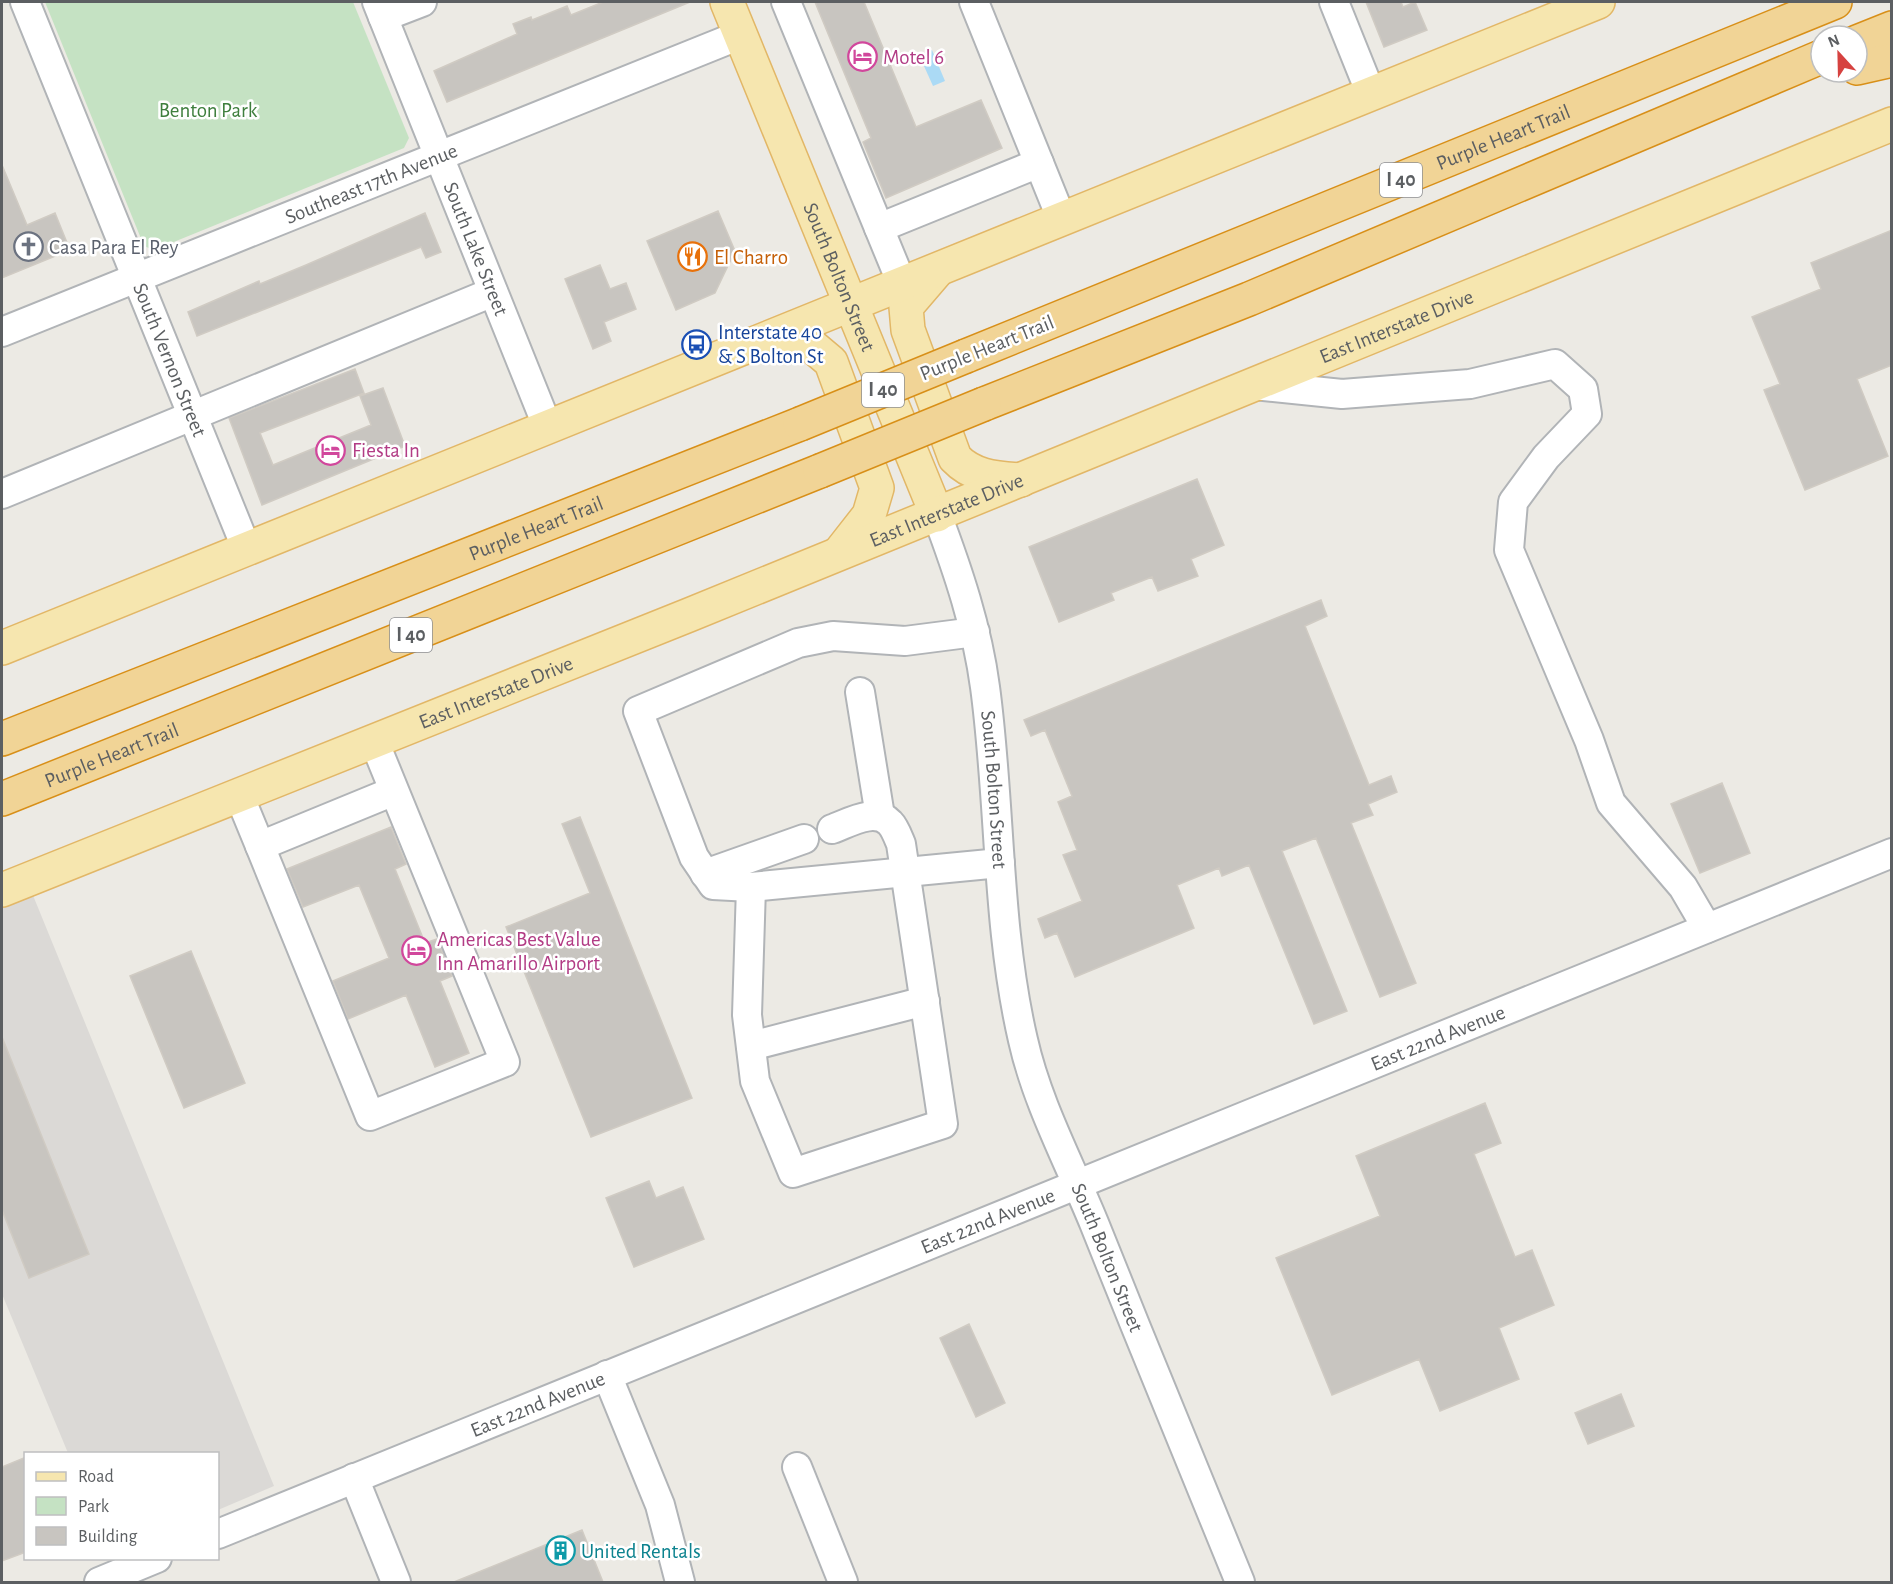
<svg xmlns="http://www.w3.org/2000/svg" width="1893" height="1584" viewBox="0 0 1893 1584" font-family="'Alegreya Sans',sans-serif">
  <style>
    .industrial { fill: #dbd9d6 }
    .green { fill: #c5e2c3 }
    .water { fill: #abdaf5 }
    .building { fill: #c8c5c0; stroke: #d0cbc3; stroke-width: 1.5 }
    .lines { fill: none; stroke-linecap: round; stroke-linejoin: round }
    .minor-casing { stroke: #b1b4b7; stroke-width: 32 }
    .major-casing { stroke: #e2b767; stroke-width: 36 }
    .highway-casing { stroke: #d88f18; stroke-width: 36 }
    .minor { stroke: #fff; stroke-width: 28 }
    .major { stroke: #f6e6af; stroke-width: 33 }
    .highway { stroke: #f1d496; stroke-width: 33 }
    .highway-bridge-casing { stroke: #d88f18; stroke-width: 36; stroke-linecap: butt }
    .highway-bridge { stroke: #f1d496; stroke-width: 33 }
    .labels { text-anchor: middle; dominant-baseline: central; stroke-width: 5; stroke-linejoin: round; paint-order: stroke }
    .shield { fill: #fff; stroke: #8d8f91; stroke-width: 1.5 }
    .shield-label { font-size: 20px; font-weight: bold; fill: #5c5f62 }
    .hotel-label { font-size: 21px; fill: #b23c85; stroke: #fff; text-anchor: start }
    .park-label { font-size: 21px; fill: #3f7f3e; stroke: #fff }
    .street-label { font-size: 21px; fill: #5c5f62; stroke: #fff }
    .worship-label { font-size: 21px; fill: #5b616d; stroke: #fff; text-anchor: start }
    .food-label { font-size: 21px; fill: #c56008; stroke: #fff; text-anchor: start }
    .transit-label { font-size: 21px; fill: #164399; stroke: #fff; text-anchor: start }
    .culture-label { font-size: 21px; fill: #0d838f; stroke: #fff; text-anchor: start }
  </style>
  <rect width="100%" height="100%" fill="#eceae4"/>
  <!-- industrial -->
  <path class="industrial" d="M30 888 274 1486 218 1510V1454L68 1453 2 1294V899Z"/>
  <!-- green -->
  <path class="green" d="M45 2H353L409 138 404 148 154 250 144 246Z"/>
  <!-- water -->
  <path class="water" d="M932 50 945 81 933 86 919 55Z"/>
  <!-- building -->
  <path class="building" d="M603 2H690L447 102 434 71 517 34 513 24 531 17 532 20 567 6 571 15Z
    M815 2H864L916 127 981 100 1002 148 886 198 863 142 871 138Z
    M1366 2H1401L1403 7 1415 2 1427 30 1384 47Z
    M2 165 27 225 55 213 70 250 2 278Z
    M718 211 735 251 715 293 676 310 647 241Z
    M425 213 441 252 426 258 421 247 197 336 188 312 259 281 260 284 306 265Z
    M1892 230V365L1857 379 1888 456 1805 490 1764 390 1780 384 1752 317 1821 289 1811 263Z
    M600 265 610 289 626 283 636 309 604 322 611 341 593 349 565 279Z
    M355 369 364 393 260 433 273 465 371 425 360 396 383 388 405 446 262 505 229 418Z
    M1197 479 1224 545 1191 559 1198 576 1158 591 1152 577 1111 593 1114 600 1059 622 1029 547Z
    M1321 600 1327 616 1305 626 1369 785 1391 776 1397 792 1368 804 1373 815 1351 823 1416 983 1380 997 1316 838 1282 851 1347 1011 1314 1024 1249 865 1222 876 1219 868 1177 885 1194 928 1075 977 1057 933 1045 938 1038 919 1082 901 1063 855 1077 850 1058 802 1072 796 1045 730 1031 736 1024 720Z
    M1722 783 1750 853 1700 873 1671 804Z
    M580 817 692 1098 591 1137 506 927 590 893 562 824Z
    M391 827 406 864 395 869 425 943 437 939 452 976 440 981 469 1053 435 1067 406 995 348 1019 333 981 389 958 359 885 303 907 287 869Z
    M191 951 245 1083 184 1108 130 976Z
    M2 1037 89 1254 29 1278 2 1210Z
    M1485 1103 1501 1143 1474 1154 1515 1257 1532 1250 1554 1305 1499 1328 1519 1379 1440 1411 1419 1359 1332 1395 1276 1258 1380 1216 1356 1156Z
    M649 1181 656 1198 683 1187 704 1239 634 1267 606 1198Z
    M969 1324 1005 1403 976 1417 940 1338Z
    M1621 1394 1634 1426 1588 1444 1575 1413Z
    M26 1457V1552L2 1561V1467Z
    M582 1530 603 1582H454Z"/>
  <g class="lines">
    <defs>
      <g id="minor">
        <path id="s1" d="M25 2 247 550"/>
        <path id="s2" d="M377 2 548 428"/>
        <path d="M786 2 902 284"/>
        <path d="M974 2 1062 220"/>
        <path d="M1334 2 1371 94"/>
        <path d="M383 17 422 2"/>
        <path d="M879 228 1039 163"/>
        <path id="s3" d="M2 332 740 35"/>
        <path d="M1254 385 1342 394 1470 384 1555 364 1583 389 1587 414 1546 457 1513 502 1509 550 1589 740 1611 803 1683 887 1707 928"/>
        <path d="M2 494 493 292"/>
        <path id="s4" d="M937 515C958 571 977 627 985 687 1001 804 996 924 1023 1040 1037 1103 1069 1162 1094 1223 1142 1343 1191 1463 1240 1582"/>
        <path d="M975 632 905 641 833 636 798 643 638 711 694 857 713 885 751 887 1000 863"/>
        <path d="M860 692 880 816"/>
        <path d="M374 741 505 1062 370 1116 260 846 394 791"/>
        <path d="M239 795 260 846"/>
        <path d="M705 874 804 839"/>
        <path d="M751 887 747 1015 755 1081 793 1173 943 1124 901 844C898 837 895 828 890 823 875 807 849 823 832 829"/>
        <path d="M751 1046 925 1001"/>
        <path d="M607 1375 660 1505 680 1582"/>
        <path d="M797 1467 843 1582"/>
        <path d="M354 1478 396 1582"/>
        <path id="s5" d="M218 1534 1892 853"/>
        <path d="M99 1582 157 1558"/>
      </g>
      <g id="major">
        <path id="s6" d="M727 2 937 515"/>
        <path d="M936 272 906 307 908 330 955 458C973 477 995 478 1021 480"/>
        <path d="M768 342 787 341 812 346 831 362 877 488 869 515 840 552"/>
        <path d="M2 648 1598 2"/>
        <path id="s7" d="M2 890 689 615 1892 124"/>
      </g>
      <g id="highway">
        <path d="M1857 42 1892 28"/>
        <path d="M1857 68 1892 60"/>
        <path id="s8" d="M966 356 1835 2"/>
        <path d="M984 404 1249 299 1821 57"/>
        <path id="s9" d="M2 739 800 424"/>
        <path id="s10" d="M2 799 820 471"/>
      </g>
    </defs>
    <!-- minor casing -->
    <use href="#minor" class="minor-casing"/>
    <!-- major casing -->
    <use href="#major" class="major-casing"/>
    <!-- highway casing -->
    <use href="#highway" class="highway-casing"/>
    <!-- minor -->
    <use href="#minor" class="minor"/>
    <!-- major -->
    <use href="#major" class="major"/>
    <!-- highway -->
    <use href="#highway" class="highway"/>
    <defs>
      <path id="highway-bridge" d="M800 424 966 356
        M820 471 984 404"/>
    </defs>
    <!-- highway-bridge casing -->
    <use href="#highway-bridge" class="highway-bridge-casing"/>
    <!-- highway-bridge -->
    <use href="#highway-bridge" class="highway-bridge"/>
  </g>
  <!-- icons -->
  <defs>
    <symbol id="hotel-ring" viewBox="-11 -11 22 22"><circle r="9.5" fill="#fff" stroke="#d1479c" stroke-width="1.5"/><path d="M-6-4.5h1.5V1H6V5H4.5V3h-9V5H-6ZM-4 0a1.8 1.8 0 1 1 3.6 0ZM.5 0V-2.5h3Q6-2.5 6 0Z" fill="#d1479c"/></symbol>
    <symbol id="church-ring" viewBox="-11 -11 22 22"><circle r="9.5" fill="#fff" stroke="#6b7280" stroke-width="1.5"/><path d="M-1.2-6h2.4v3.5h3.3v2.4h-3.3V6h-2.4V-.1h-3.3v-2.4h3.3Z" fill="#6b7280"/></symbol>
    <symbol id="restaurant-ring" viewBox="-11 -11 22 22"><circle r="9.5" fill="#fff" stroke="#e8710a" stroke-width="1.5"/><path d="M-5-6h1v4h1v-4h1v4h1v-4h1v5L-1.5 .5V6h-2V.5L-5-1ZM5-6V6H3V1.5H1.5Q1.5-4 5-6Z" fill="#e8710a"/></symbol>
    <symbol id="bus-ring" viewBox="-11 -11 22 22"><circle r="9.5" fill="#fff" stroke="#1a4fb4" stroke-width="1.5"/><path d="M-5-6H5V4H4V6H2V4H-2V6H-4V4H-5ZM-3.5-4V0h7V-4ZM-3.5 1.2v1.5H-2V1.2ZM2 1.2v1.5H3.5V1.2Z" fill="#1a4fb4"/></symbol>
    <symbol id="building-ring" viewBox="-11 -11 22 22"><circle r="9.5" fill="#fff" stroke="#0f9aa8" stroke-width="1.5"/><path d="M-4-6H4V6H1V3H-1V6H-4ZM-2.5-4.3h1.7v1.8h-1.7ZM.8-4.3h1.7v1.8H.8ZM-2.5-1h1.7V.8h-1.7ZM.8-1h1.7V.8H.8Z" fill="#0f9aa8"/></symbol>
  </defs>
  <g fill-rule="evenodd">
    <use href="#hotel-ring" x="846" y="40" width="33" height="33"/>
    <use href="#church-ring" x="12" y="230" width="33" height="33"/>
    <use href="#restaurant-ring" x="676" y="240" width="33" height="33"/>
    <use href="#bus-ring" x="680" y="328" width="33" height="33"/>
    <use href="#hotel-ring" x="314" y="434" width="33" height="33"/>
    <use href="#hotel-ring" x="400" y="934" width="33" height="33"/>
    <use href="#building-ring" x="544" y="1534" width="33" height="33"/>
  </g>
  <g class="labels">
    <!-- shield labels -->
    <g class="shield">
      <rect x="1380" y="163" width="42" height="34" rx="4.5"/>
      <rect x="862" y="373" width="42" height="34" rx="4.5"/>
      <rect x="390" y="618" width="42" height="34" rx="4.5"/>
    </g>
    <g class="shield-label">
      <text x="1401" y="180">I 40</text>
      <text x="883" y="390">I 40</text>
      <text x="411" y="635">I 40</text>
    </g>
    <!-- hotel labels -->
    <g class="hotel-label">
      <text x="883" y="57">Motel 6</text>
      <text x="352" y="450">Fiesta In</text>
      <text x="437" y="939">Americas Best Value<tspan x="437" dy="24">Inn Amarillo Airport</tspan></text>
    </g>
    <!-- park labels -->
    <g class="park-label">
      <text x="208" y="110">Benton Park</text>
    </g>
    <!-- street labels -->
    <g class="street-label">
      <text stroke="none"><textPath href="#s8" startOffset="580">Purple Heart Trail</textPath></text>
      <text stroke="none"><textPath href="#s3" startOffset="398">Southeast 17th Avenue</textPath></text>
      <text stroke="none"><textPath href="#s2" startOffset="266">South Lake Street</textPath></text>
      <text stroke="none"><textPath href="#s6" startOffset="297">South Bolton Street</textPath></text>
      <text stroke="none"><textPath href="#s7" startOffset="1504">East Interstate Drive</textPath></text>
      <text transform="translate(987 348) rotate(-22)">Purple Heart Trail</text>
      <text stroke="none"><textPath href="#s1" startOffset="386">South Vernon Street</textPath></text>
      <text stroke="none"><textPath href="#s7" startOffset="1018">East Interstate Drive</textPath></text>
      <text stroke="none"><textPath href="#s9" startOffset="574">Purple Heart Trail</textPath></text>
      <text stroke="none"><textPath href="#s7" startOffset="532">East Interstate Drive</textPath></text>
      <text stroke="none"><textPath href="#s10" startOffset="118">Purple Heart Trail</textPath></text>
      <text stroke="none"><textPath href="#s4" startOffset="282">South Bolton Street</textPath></text>
      <text stroke="none"><textPath href="#s5" startOffset="1317">East 22nd Avenue</textPath></text>
      <text stroke="none"><textPath href="#s5" startOffset="831">East 22nd Avenue</textPath></text>
      <text stroke="none"><textPath href="#s4" startOffset="768">South Bolton Street</textPath></text>
      <text stroke="none"><textPath href="#s5" startOffset="345">East 22nd Avenue</textPath></text>
    </g>
    <!-- worship labels -->
    <g class="worship-label">
      <text x="49" y="247">Casa Para El Rey</text>
    </g>
    <!-- food labels -->
    <g class="food-label">
      <text x="714" y="257">El Charro</text>
    </g>
    <!-- transit labels -->
    <g class="transit-label">
      <text x="718" y="332">Interstate 40<tspan x="718" dy="24">&amp; S Bolton St</tspan></text>
    </g>
    <!-- culture labels -->
    <g class="culture-label">
      <text x="581" y="1551">United Rentals</text>
    </g>
  </g>
  <!-- border -->
  <rect width="1893" height="1584" fill="none" stroke="#5c5f62" stroke-width="6"/>
  <!-- legend -->
  <rect x="24" y="1452" width="195" height="108" fill="#ffffff" stroke="#bebfc0" stroke-width="1.5"/>
  <rect x="36" y="1472" width="30" height="9" fill="#f6e6af" stroke="#bebfc0" stroke-width="1.5"/>
  <text x="78" y="1482" font-size="18" fill="#5c5f62">Road</text>
  <rect x="36" y="1497" width="30" height="18" fill="#c5e2c3" stroke="#bebfc0" stroke-width="1.5"/>
  <text x="78" y="1512" font-size="18" fill="#5c5f62">Park</text>
  <rect x="36" y="1527" width="30" height="18" fill="#c8c5c0" stroke="#bebfc0" stroke-width="1.5"/>
  <text x="78" y="1542" font-size="18" fill="#5c5f62">Building</text>
  <!-- north arrow -->
  <g transform="translate(1839 54) rotate(338)"><circle r="28" fill="#ffffff" stroke="#bebfc0" stroke-width="1.5"/>
  <path d="M0-4.5L10 22L0 15L-10 22Z" fill="#d64240"/>
  <text y="-9" font-size="16" font-weight="bold" text-anchor="middle" fill="#5c5f62">N</text>
  </g>
</svg>
